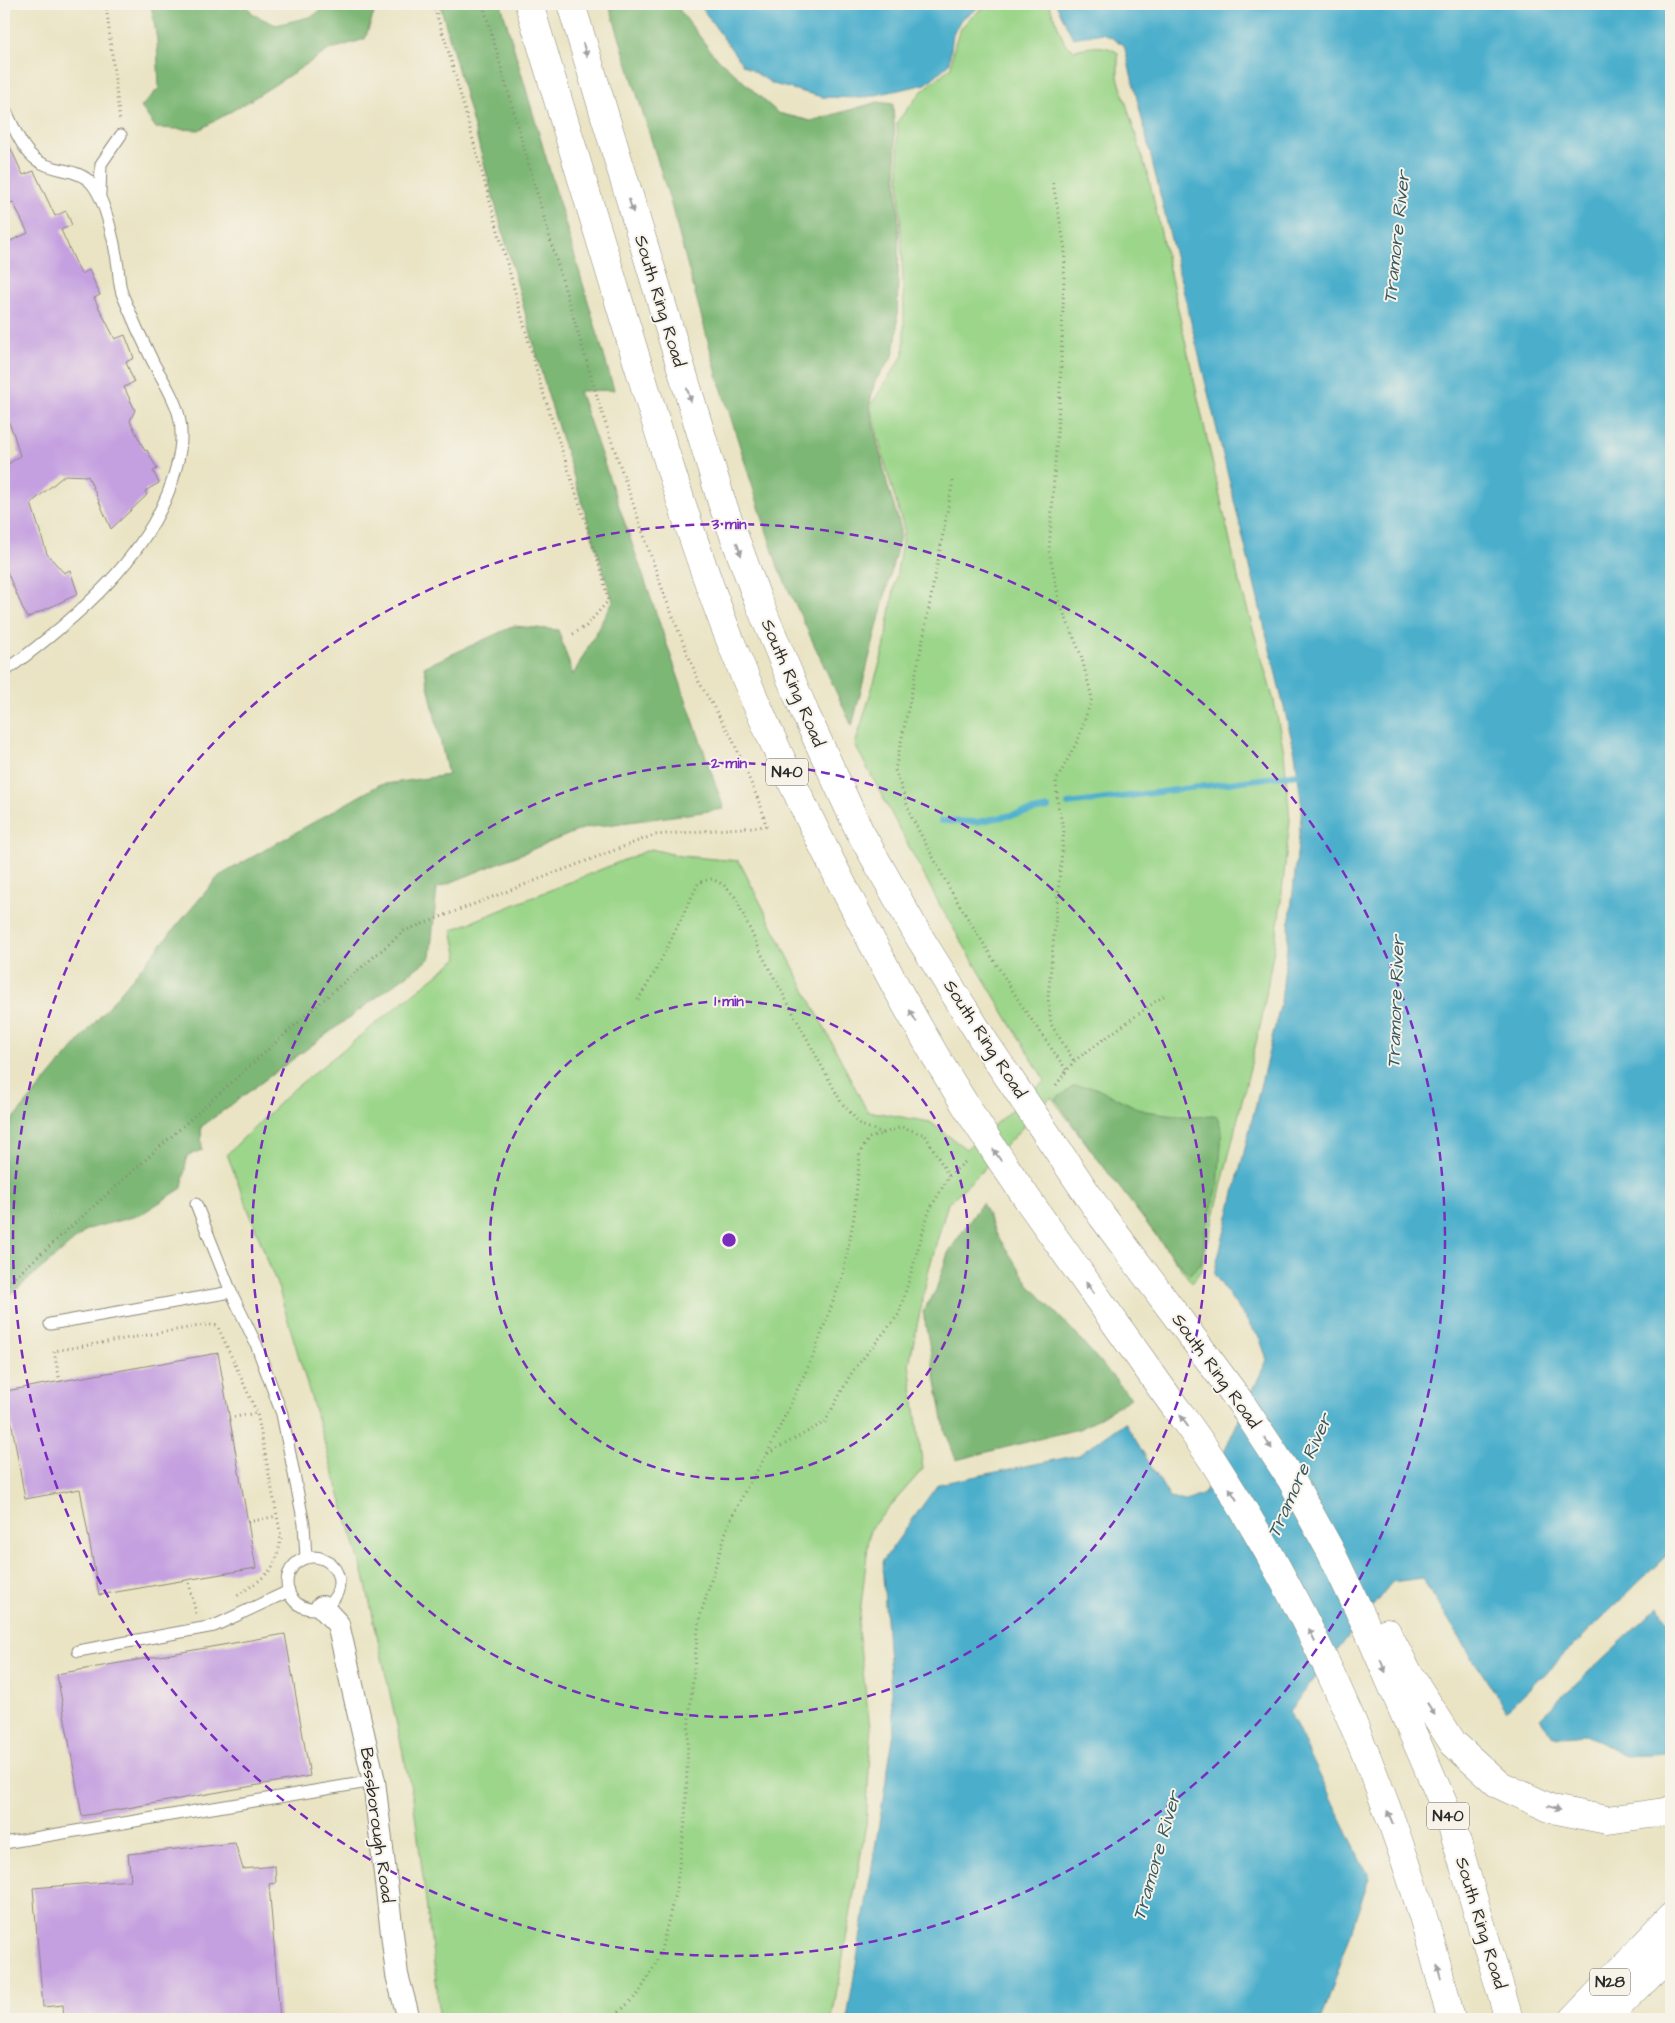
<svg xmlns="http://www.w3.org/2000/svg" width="1675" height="2023" viewBox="0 0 1675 2023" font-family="'Architects Daughter',sans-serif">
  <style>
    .green { fill: #9cd68a; stroke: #64805a }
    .forest { fill: #7db776; stroke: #547150 }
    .water { fill: #4cafcc; stroke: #3c6d7c }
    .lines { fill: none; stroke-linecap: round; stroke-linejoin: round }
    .stream { stroke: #4cafcc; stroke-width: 6 }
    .building { fill: #c5a0e0 }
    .lane-casing { stroke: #8a8878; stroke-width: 13 }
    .street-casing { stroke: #8a8878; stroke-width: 24 }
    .highway-casing { stroke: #8a8878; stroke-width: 29 }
    .path { stroke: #8a8878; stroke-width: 3; stroke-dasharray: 1 4; stroke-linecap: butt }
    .lane { stroke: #fff; stroke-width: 11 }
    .street { stroke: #fff; stroke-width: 22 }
    .highway { stroke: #fff; stroke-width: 28 }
    .oneway { fill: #a0a0a0 }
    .ring { fill: none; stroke: #7b2cbf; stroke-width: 2.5; stroke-dasharray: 9 6 }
    .labels { text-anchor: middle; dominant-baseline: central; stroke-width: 4; stroke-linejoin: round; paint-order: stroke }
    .shield { fill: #f7f3e8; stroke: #686764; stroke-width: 1 }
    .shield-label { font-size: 16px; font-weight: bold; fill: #2b2b2b }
    .street-label { font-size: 18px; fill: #2b2b2b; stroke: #f7f3e8 }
    .water-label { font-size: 19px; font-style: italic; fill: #375963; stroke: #f7f3e8 }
    .centre { fill: #7b2cbf; stroke: #f7f3e8; stroke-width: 2.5 }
    .ring-label { font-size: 15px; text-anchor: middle; font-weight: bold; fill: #7b2cbf; stroke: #f7f3e8; stroke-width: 4; stroke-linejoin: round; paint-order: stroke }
  </style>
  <rect width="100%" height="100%" fill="#f7f3e8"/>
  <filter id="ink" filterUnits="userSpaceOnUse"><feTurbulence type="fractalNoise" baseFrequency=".02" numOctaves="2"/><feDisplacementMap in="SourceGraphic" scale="10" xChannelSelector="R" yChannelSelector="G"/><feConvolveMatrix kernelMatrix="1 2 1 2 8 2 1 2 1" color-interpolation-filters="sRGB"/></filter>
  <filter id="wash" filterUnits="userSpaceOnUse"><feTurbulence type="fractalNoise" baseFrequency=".0096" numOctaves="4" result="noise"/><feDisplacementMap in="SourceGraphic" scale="20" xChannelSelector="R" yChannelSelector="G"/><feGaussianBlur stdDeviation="1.12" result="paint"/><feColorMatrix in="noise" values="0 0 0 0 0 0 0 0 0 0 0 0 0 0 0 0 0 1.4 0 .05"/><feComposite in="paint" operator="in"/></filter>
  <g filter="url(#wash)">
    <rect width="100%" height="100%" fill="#eae4c5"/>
    <!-- green -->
    <path class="green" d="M991 4H1049L1065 44 1074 50C1090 47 1104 43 1118 53V77L1149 179 1238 577 1274 701 1284 752 1290 821 1279 918 1262 1018 1201 1270 1192 1283 1051 1097 979 1174 948 1203 929 1269 909 1364 923 1469 870 1529 858 1631 871 1736 866 1825 832 2019H438L437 1988 413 1798 364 1576 279 1290 227 1154 294 1089 458 958 452 930 651 849 680 856 739 861 867 1111 930 1122 966 1149 1045 1081 942 909 855 745 884 649 904 529 885 464 870 406 904 354V311L897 122 921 92 951 67C956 31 959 23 991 4Z"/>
    <!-- forest -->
    <path class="forest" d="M151 4H247L252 14 276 25 313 16 328 4H377L365 39 329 50 249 101 199 130 156 128 141 107 159 88 157 40Z
      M440 4H501L614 390 579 391 724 809 585 828 437 888 430 958 201 1127 202 1150 187 1156 182 1188 140 1215 88 1229 4 1300V1130L219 876 379 785 448 775 424 667 514 626 558 630 573 675 613 601 547 392Z
      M609 4H675L713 54 778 113 811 121 878 102 893 104 899 226 897 332 893 356 875 381 869 407 888 487 900 526V536L852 726 778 567 717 374 669 197Z
      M1074 1086 1093 1087 1144 1111 1191 1117 1217 1116 1222 1131 1218 1186 1206 1227 1201 1263 1190 1275 1172 1256 1091 1150 1056 1099Z
      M982 1203 997 1235 1031 1287 1075 1333 1131 1398 1082 1428 956 1460 945 1430 923 1311 936 1290 948 1253Z"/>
    <!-- water -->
    <path class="water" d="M699 4H985L961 19 953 34 949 64 926 84 862 98 822 97 773 84 742 64Z
      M1056 4H1671V1551L1506 1711 1422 1578 1392 1582 1289 1711 1369 1878 1322 2019H847L894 1732 882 1562 938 1484 1079 1455 1125 1422 1170 1498 1186 1501 1204 1494 1267 1360 1260 1339 1214 1274 1281 1002 1302 808 1295 753 1124 45 1103 33 1073 38Z
      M1659 1606 1671 1631V1753L1624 1755 1584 1734 1554 1737 1539 1718Z"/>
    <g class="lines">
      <!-- stream -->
      <path class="stream" d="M1068 804 1298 774
        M941 821 977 822 1048 808"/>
    </g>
    <g id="blocks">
      <!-- building -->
      <path class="building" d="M4 134 23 175 34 171 55 216 66 211 72 225 61 230 81 274 89 270 100 295 94 298 115 339 125 335 134 358 126 362 134 382 124 387 135 410 130 421 145 451 147 450 157 469 153 471 159 483 145 491 147 495 111 529 88 476 65 475 31 503 47 554 64 573 70 570 78 594 27 618 4 565V467L20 456 14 435 4 411V244L28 233 13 202 4 207Z
        M218 1353 256 1568 99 1595 80 1489 25 1499 6 1391Z
        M285 1634 310 1776 82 1816 57 1674Z
        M235 1843 243 1869 275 1866 276 1883 269 1884 280 2019H64L63 2005 43 2007 33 1888 131 1880 128 1854Z"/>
    </g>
  </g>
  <g filter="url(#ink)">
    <use href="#blocks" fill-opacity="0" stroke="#8a8878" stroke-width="1"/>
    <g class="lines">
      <defs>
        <path id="lane" d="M4 107C13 124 21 150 38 161 54 172 79 168 92 184 106 201 115 245 118 267 119 276 119 287 123 296 132 318 142 340 153 362 162 379 174 396 179 416 183 433 181 451 176 468 155 554 72 622 4 672
          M100 194 101 164 121 135
          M196 1204 231 1292 256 1344 282 1414 304 1524 306 1558
          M50 1324 231 1292
          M287 1583a26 26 0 1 1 52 0a26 26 0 1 1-52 0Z
          M78 1651 214 1626 289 1591
          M4 1843 374 1781"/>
        <path id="street" d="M322 1607 338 1624 374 1781 397 1975 409 2019"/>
        <path id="highway" d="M529 4C564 122 600 240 636 358 666 455 695 551 732 645 775 753 827 857 881 959 928 1048 982 1135 1040 1217 1079 1272 1118 1327 1157 1382 1176 1409 1197 1436 1215 1464 1325 1634 1403 1823 1451 2019
          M571 4 722 503 757 598 805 713 859 830 918 935 984 1041 1102 1216 1241 1403 1291 1479 1330 1550 1364 1621 1450 1819 1509 2019
          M1387 1632 1409 1674 1453 1743 1498 1784 1552 1809 1607 1820 1664 1812 1671 1810
          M1574 2019 1671 1917
          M1605 2019 1671 1954"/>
      </defs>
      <!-- lane casing -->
      <use href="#lane" class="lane-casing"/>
      <!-- street casing -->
      <use href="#street" class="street-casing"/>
      <!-- highway casing -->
      <use href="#highway" class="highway-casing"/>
      <!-- path -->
      <path class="path" d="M106 4 120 122
        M433 4 447 46 541 386 603 576 608 601 586 626 570 636
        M1053 183 1065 249 1060 391 1049 551 1060 604 1081 655 1092 698 1078 740 1056 781 1058 806 1064 830 1048 998 1051 1024 1074 1061
        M953 481 922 644 895 770 912 818 951 891 1022 1006 1067 1071
        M638 1000 655 972 699 882 712 879 724 885 735 897 762 955 841 1102 861 1125 883 1133
        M1056 1085 1074 1061 1166 994
        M949 1176 965 1162
        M4 1287 323 1000 404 931 654 835 766 826 762 809 732 738 699 682 665 597 603 416 552 246 483 4
        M60 1382 54 1351 205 1325H216L218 1327 257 1413 281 1536C277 1573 265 1576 237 1596
        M229 1418 257 1413
        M248 1522 277 1516
        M189 1583 196 1614
        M612 2019 639 1993 659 1958 676 1889 685 1822 689 1719 699 1620 728 1525 746 1489 767 1454 814 1354 843 1274 854 1217 860 1153 869 1138 902 1127 925 1135 949 1176 929 1211 899 1314 852 1372 825 1422 767 1454"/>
      <!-- lane -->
      <use href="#lane" class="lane"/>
      <!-- street -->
      <use href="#street" class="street"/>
      <!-- highway -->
      <use href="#highway" class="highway"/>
    </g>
    <!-- one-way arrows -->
    <defs><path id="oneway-solid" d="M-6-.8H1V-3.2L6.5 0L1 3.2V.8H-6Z" transform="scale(1.25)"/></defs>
    <g class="oneway">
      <use href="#oneway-solid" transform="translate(585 50) rotate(73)"/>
      <use href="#oneway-solid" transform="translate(631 206) rotate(73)"/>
      <use href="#oneway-solid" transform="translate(689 395) rotate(73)"/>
      <use href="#oneway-solid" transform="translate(739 549) rotate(70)"/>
      <use href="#oneway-solid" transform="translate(913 1016) rotate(-120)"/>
      <use href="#oneway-solid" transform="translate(997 1155) rotate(-124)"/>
      <use href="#oneway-solid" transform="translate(1090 1288) rotate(-125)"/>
      <use href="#oneway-solid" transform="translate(1184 1421) rotate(-125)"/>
      <use href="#oneway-solid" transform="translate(1268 1443) rotate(57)"/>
      <use href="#oneway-solid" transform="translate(1233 1494) rotate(-122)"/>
      <use href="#oneway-solid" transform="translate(1312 1635) rotate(-116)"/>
      <use href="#oneway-solid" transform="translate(1383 1666) rotate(67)"/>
      <use href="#oneway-solid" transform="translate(1431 1709) rotate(58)"/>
      <use href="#oneway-solid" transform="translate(1554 1808) rotate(17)"/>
      <use href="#oneway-solid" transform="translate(1390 1817) rotate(-113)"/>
      <use href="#oneway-solid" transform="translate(1439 1972) rotate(-105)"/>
    </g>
  </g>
  <!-- distance rings -->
  <g class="ring">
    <circle cx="729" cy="1240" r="239"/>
    <circle cx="729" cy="1240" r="477"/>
    <circle cx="729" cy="1240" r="716"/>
  </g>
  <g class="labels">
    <!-- shield labels -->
    <g class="shield">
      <rect x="766" y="758.5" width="42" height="27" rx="4"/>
      <rect x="1427" y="1802.5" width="42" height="27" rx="4"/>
      <rect x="1590" y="1968.5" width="40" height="27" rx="4"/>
    </g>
    <g class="shield-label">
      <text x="787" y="772">N40</text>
      <text x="1448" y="1816">N40</text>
      <text x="1610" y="1982">N28</text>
    </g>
    <!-- street labels -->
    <g class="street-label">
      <text transform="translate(660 301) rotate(73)">South Ring Road</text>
      <text transform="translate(793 683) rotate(67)">South Ring Road</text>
      <text transform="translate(985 1039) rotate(57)">South Ring Road</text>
      <text transform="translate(1216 1371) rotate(54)">South Ring Road</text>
      <text transform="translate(377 1825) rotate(82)">Bessborough Road</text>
      <text transform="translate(1481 1923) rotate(73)">South Ring Road</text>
    </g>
    <!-- water labels -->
    <g class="water-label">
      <text transform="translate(1397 237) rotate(-84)">Tramore River</text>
      <text transform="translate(1396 1002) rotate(-88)">Tramore River</text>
      <text transform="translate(1300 1476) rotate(-66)">Tramore River</text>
      <text transform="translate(1157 1856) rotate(-74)">Tramore River</text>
    </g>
  </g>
  <circle cx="729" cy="1240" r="8" class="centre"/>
  <g class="ring-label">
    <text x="729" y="529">3 min</text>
    <text x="729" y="768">2 min</text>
    <text x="729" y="1006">1 min</text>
  </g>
  <!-- margin -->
  <rect width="1675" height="2023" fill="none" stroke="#f7f3e8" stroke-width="20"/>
</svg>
